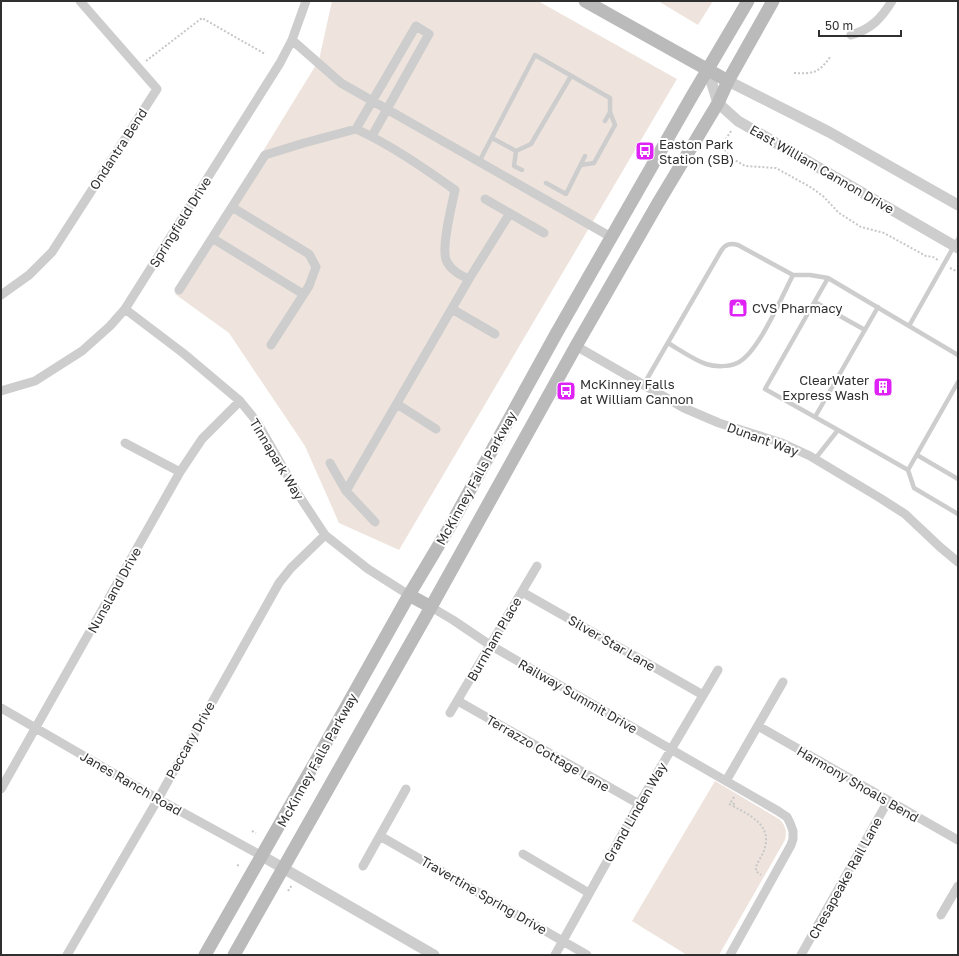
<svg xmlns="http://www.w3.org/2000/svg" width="959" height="956" viewBox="0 0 959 956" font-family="'Golos Text',sans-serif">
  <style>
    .green { fill: #eee4dd }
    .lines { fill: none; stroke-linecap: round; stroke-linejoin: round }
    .path { stroke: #c7c7c7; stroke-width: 2; stroke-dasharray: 2 2; stroke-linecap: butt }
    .service { stroke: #cdcdcd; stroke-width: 4.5 }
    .minor { stroke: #cdcdcd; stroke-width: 9 }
    .tertiary { stroke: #cdcdcd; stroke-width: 11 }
    .secondary { stroke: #bababa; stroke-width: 13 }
    .labels { text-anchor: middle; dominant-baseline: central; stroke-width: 4; stroke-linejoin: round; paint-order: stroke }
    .poi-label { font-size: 13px; fill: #303030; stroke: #fff; text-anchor: start }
    .street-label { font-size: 13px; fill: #303030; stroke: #fff }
  </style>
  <rect width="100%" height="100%" fill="#fff"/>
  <!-- green -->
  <path class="green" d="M332 1H538L677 79 399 550 339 523 305 446 229 333 175 294 319 60Z
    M658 1H713L698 25Z
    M715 781 779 819C786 825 787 832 785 840L719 955H687L632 921Z"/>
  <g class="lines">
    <!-- path -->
    <path class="path" d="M146 61 202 18 265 54
      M794 73C813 74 819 73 830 57
      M731 131 726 139 725 150 731 158 745 166 776 168 812 188 824 197 839 213 861 227 884 233 926 256 933 257 938 260
      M950 268 958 272
      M734 797 731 802 734 804 733 806C749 815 771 824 765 847 764 854 758 860 756 867V871L761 875
      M729 804 733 806
      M252 831 256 833
      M237 865 240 866
      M288 891 292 885"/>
    <!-- service -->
    <path class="service" d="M492 138 516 151
      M516 151 531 144 571 76
      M516 151 514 166 522 170
      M479 162 535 55 610 98V112L605 121
      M581 165 594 163 615 125 610 112
      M546 183 566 194 585 156
      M828 278 765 389 838 430
      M815 302 865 330
      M909 326 958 239
      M668 343C680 350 694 360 706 364 715 367 729 367 737 363 758 354 782 296 793 275
      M644 384 721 251C725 244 730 243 738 245L793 275H810L828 278 958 355
      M815 417 878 307
      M917 455 958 479
      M815 459 838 430 908 470 914 488 958 514
      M908 470 958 382"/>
    <!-- minor -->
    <path class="minor" d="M851 35C871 29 881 19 892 1
      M292 40 341 83 611 237
      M356 129 416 26 429 34 372 136
      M485 199 544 233
      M232 207 309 254 316 267 309 286 271 345
      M212 238 303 294
      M469 279 510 213
      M179 290 265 155 304 143 356 129C391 145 424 168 455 190 452 205 440 250 447 262 452 271 460 275 469 279L346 491 375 522
      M1 295 29 275 52 252 157 89 80 1
      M125 309 183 353 240 401 257 422 298 494 325 535 368 569 409 595
      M452 309 495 334
      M576 346 684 408 719 423 782 443 810 456 880 498 905 514 940 547 958 562
      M1 391 35 381 82 351 110 326 125 309 280 63 292 40 306 1
      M397 404 436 429
      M125 443 180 472
      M330 463 346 491
      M522 592 703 695
      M431 607 453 620 490 645 778 811 787 817 790 823 793 831V839L791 845 730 955
      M458 701 639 804
      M1 708 158 799 262 856
      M450 713 537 566
      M758 726 958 840
      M726 781 783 682
      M1 789 180 472 202 439 240 401
      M380 836 587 955
      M523 854 589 893
      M363 866 406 789
      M941 915 958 886
      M67 955 158 799 279 583 291 568 325 535
      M555 955 639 804 718 670
      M801 955 888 801"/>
    <!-- tertiary -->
    <path class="tertiary" d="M708 71 718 103 738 121 958 248
      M728 81 829 132 958 205
      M262 856 434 955"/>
    <!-- secondary -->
    <path class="secondary" d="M585 1 728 81
      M409 595 431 607
      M205 955 322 750 409 595 449 528 556 334 692 96 748 1
      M234 955 431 607 576 346 658 203 718 103 728 81 773 1"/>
  </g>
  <!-- icons -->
  <defs>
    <symbol id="bus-square" viewBox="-11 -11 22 22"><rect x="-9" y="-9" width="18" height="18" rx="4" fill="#df23f6" stroke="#fff"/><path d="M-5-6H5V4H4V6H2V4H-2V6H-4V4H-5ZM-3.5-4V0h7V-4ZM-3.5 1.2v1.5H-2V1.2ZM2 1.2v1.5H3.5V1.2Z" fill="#fff"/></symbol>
    <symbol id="shop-square" viewBox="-11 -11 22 22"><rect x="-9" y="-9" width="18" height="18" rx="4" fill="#df23f6" stroke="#fff"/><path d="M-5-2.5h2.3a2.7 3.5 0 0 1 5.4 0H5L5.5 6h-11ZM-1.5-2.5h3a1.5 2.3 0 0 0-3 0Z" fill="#fff"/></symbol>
    <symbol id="building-square" viewBox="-11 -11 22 22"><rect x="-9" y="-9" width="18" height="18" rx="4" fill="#df23f6" stroke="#fff"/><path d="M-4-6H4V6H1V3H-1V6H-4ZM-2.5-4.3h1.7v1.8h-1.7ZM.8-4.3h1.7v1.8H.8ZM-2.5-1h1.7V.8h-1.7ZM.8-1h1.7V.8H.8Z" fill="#fff"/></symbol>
  </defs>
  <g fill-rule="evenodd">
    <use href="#bus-square" x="634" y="140" width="22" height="22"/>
    <use href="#shop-square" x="727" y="297" width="22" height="22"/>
    <use href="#building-square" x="872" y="376" width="22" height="22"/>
    <use href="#bus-square" x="555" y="380" width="22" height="22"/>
  </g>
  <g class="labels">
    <!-- poi labels -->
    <g class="poi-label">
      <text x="659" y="144">Easton Park<tspan x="659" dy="15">Station (SB)</tspan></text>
      <text x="752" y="308">CVS Pharmacy</text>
      <text x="869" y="380" text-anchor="end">ClearWater<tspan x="869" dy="15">Express Wash</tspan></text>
      <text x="580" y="384">McKinney Falls<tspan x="580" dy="15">at William Cannon</tspan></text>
    </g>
    <!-- street labels -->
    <g class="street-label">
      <text transform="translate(118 149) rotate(-57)">Ondantra Bend</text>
      <text transform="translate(822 169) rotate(30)">East William Cannon Drive</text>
      <text transform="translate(180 222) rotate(-58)">Springfield Drive</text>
      <text transform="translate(763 439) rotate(20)">Dunant Way</text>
      <text transform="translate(277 459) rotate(59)">Tinnapark Way</text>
      <text transform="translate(476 478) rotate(-61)">McKinney Falls Parkway</text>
      <text transform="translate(114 590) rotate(-61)">Nunsland Drive</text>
      <text transform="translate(494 639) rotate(-60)">Burnham Place</text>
      <text transform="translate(612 643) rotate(30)">Silver Star Lane</text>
      <text transform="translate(578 696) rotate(30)">Railway Summit Drive</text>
      <text transform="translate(190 740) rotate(-61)">Peccary Drive</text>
      <text transform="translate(548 753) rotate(30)">Terrazzo Cottage Lane</text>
      <text transform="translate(317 760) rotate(-61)">McKinney Falls Parkway</text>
      <text transform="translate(131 783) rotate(30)">Janes Ranch Road</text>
      <text transform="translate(858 784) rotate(30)">Harmony Shoals Bend</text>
      <text transform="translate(635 812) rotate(-60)">Grand Linden Way</text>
      <text transform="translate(845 878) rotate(-61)">Chesapeake Rail Lane</text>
      <text transform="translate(484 895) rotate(30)">Travertine Spring Drive</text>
    </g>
  </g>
  <!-- border -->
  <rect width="959" height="956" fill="none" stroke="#303030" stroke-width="4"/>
  <!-- scale -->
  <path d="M819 30v6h82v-6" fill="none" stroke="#303030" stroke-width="2"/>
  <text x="825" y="30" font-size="12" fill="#303030" stroke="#ffffff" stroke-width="3" paint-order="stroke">50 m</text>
</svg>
